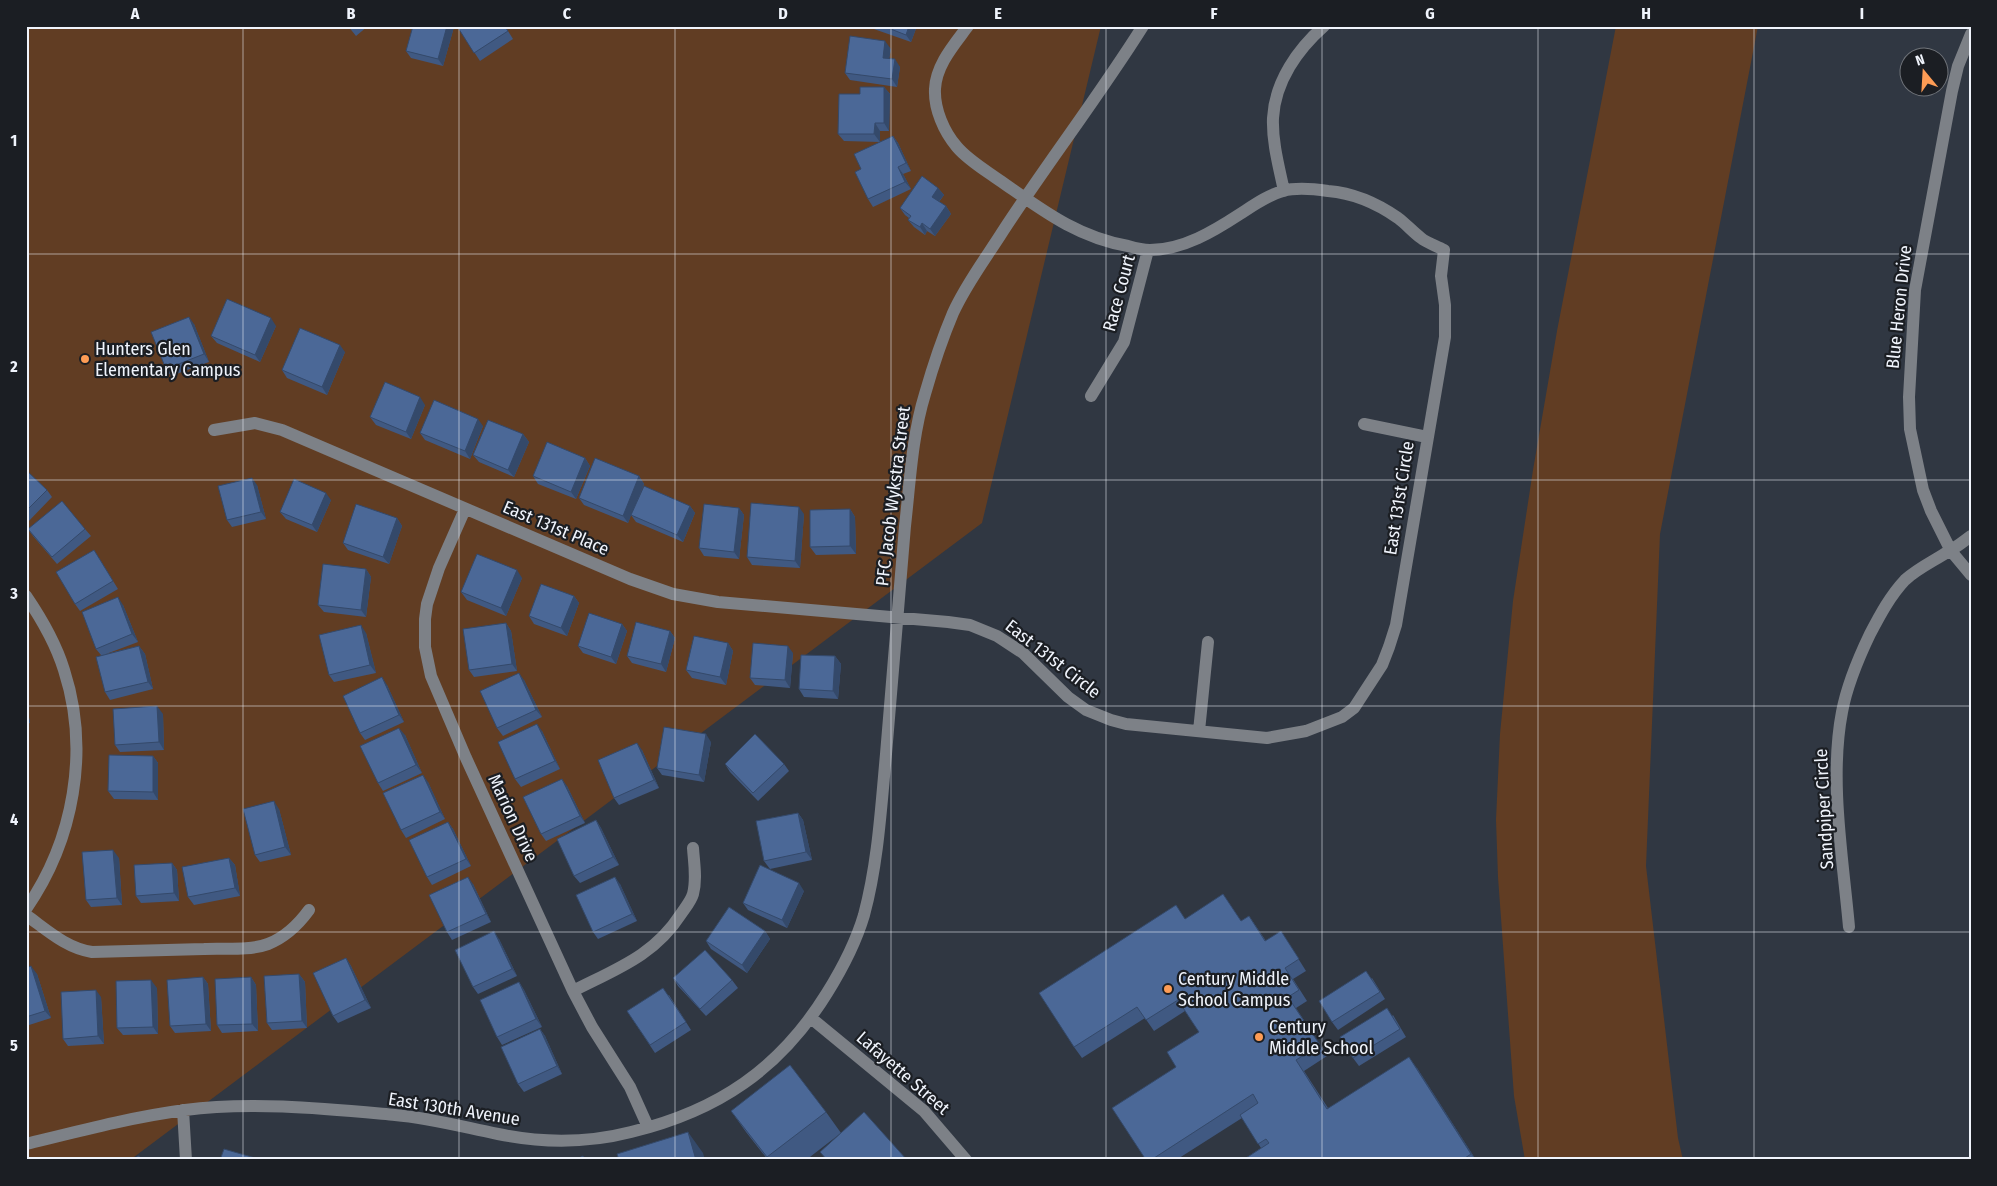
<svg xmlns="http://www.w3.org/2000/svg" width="1997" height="1186" viewBox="0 0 1997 1186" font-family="'Fira Sans Condensed',sans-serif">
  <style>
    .green { fill: #613d23 }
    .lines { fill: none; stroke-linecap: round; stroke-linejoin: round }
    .minor { stroke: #7d8187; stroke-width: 12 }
    .wall { fill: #405982 }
    .shaded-wall { fill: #34496a }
    .building { fill: #4b6897; stroke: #34496a }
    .grid { fill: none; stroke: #f0f4fc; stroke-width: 1; stroke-opacity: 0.55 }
    .poi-dot { fill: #fd9c55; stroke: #1b1e23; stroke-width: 2 }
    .labels { text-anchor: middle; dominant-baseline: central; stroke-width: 4.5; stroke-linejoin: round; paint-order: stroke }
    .street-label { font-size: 18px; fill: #f0f4fc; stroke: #1b1e23 }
    .poi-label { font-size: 18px; fill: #f0f4fc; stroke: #1b1e23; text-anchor: start }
    .neatline { fill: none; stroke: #f0f4fc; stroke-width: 2 }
    .grid-label { font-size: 16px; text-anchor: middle; font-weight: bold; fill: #f0f4fc }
  </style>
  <rect width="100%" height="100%" fill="#303742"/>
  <!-- green -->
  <path class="green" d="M26 26H1101L982 523 130 1160H26Z
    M1616 26H1758L1660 534 1646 866 1678 1138 1683 1160H1525L1514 1096 1498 877 1496 820 1500 734 1513 601 1533 470 1557 331Z"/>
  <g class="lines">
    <!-- minor -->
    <path class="minor" d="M1971 34 1958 66 1952 91 1915 290 1909 397 1910 429 1923 490 1931 511 1951 551 1971 575
      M1284 191C1279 167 1272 142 1273 118 1275 81 1298 49 1324 26
      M1091 396 1124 342 1148 250
      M1364 424 1427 437
      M214 430 255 423 282 430 630 579 673 594 718 602 948 622 970 625 997 636 1023 653 1068 697 1086 710 1111 720 1126 724 1267 738 1306 731 1342 717 1354 708 1382 665 1389 647 1396 625 1445 337V305L1441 276 1444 250C1437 246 1427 243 1421 238 1413 232 1406 224 1398 218 1378 204 1353 193 1328 191 1314 189 1297 187 1283 191 1268 195 1254 205 1240 214 1214 231 1183 250 1150 250 1143 250 1135 248 1128 246 1076 237 1041 209 999 180 985 170 968 160 957 147 944 132 934 109 935 89 936 65 954 45 968 26
      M465 509 439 568 427 604 425 619V647L431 676 466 758 573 991 592 1027 630 1087 648 1127
      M26 596C41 618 56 644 64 670 90 750 74 840 26 909
      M1199 731 1208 642
      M26 915C47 930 66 948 92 952 130 951 167 950 204 949 224 948 249 951 268 944 286 937 298 925 309 910
      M1849 927C1843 859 1829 779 1842 712 1847 685 1858 659 1870 634 1880 615 1890 596 1905 580 1918 568 1934 561 1949 551 1957 547 1964 541 1971 536
      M573 991C616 969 654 956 681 914 685 908 691 901 693 894 697 879 694 863 693 848
      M811 1018 924 1111 966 1160
      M183 1110 186 1160
      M26 1144C79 1131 132 1117 185 1110 251 1101 328 1109 395 1115 430 1118 463 1127 498 1134 541 1143 588 1143 631 1132 718 1111 780 1069 827 993 842 969 856 942 864 915 878 863 881 808 886 754 893 678 898 602 905 526 910 482 912 436 925 394 933 366 942 339 953 313 966 284 986 258 1003 231 1048 162 1099 96 1143 26"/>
  </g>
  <!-- wall -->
  <path class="wall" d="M348 26H368L356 36Z
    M457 26H505L513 39 480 61Z
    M870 26H917L911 42 871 28Z
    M454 27 443 66 411 58 406 51Z
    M891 49 889 59 900 67 897 87 850 80 845 73Z
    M884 87 890 94 889 131H880V142L844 141 838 134 860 94Z
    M893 136 898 143 911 171 903 174 911 189 873 207 868 199Z
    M938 188 944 195 939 202 946 206 951 214 935 236 927 231 925 235 914 227 908 220 909 218 905 215 900 208Z
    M194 324 209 362 171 376 166 369Z
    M276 326 260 362 217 343 211 336Z
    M345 352 327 395 287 378 282 370Z
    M425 405 411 439 376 425 370 417Z
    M483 426 470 459 425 440 420 433Z
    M523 434 529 442 514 477 479 462 473 455Z
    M585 458 590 466 576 499 538 484 533 476Z
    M26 470 47 490 52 497 26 524Z
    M639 476 644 484 638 500 690 506 695 513 683 542 636 522 631 515 628 523 584 505 579 498Z
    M257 485 266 519 232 527 227 520Z
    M331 500 317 532 286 519 280 512Z
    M739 508 744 515 739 559 704 556 699 548Z
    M850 509 855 517 856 554 816 555 810 547Z
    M804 514 800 568 752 565 747 557Z
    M397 518 402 526 389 564 348 550 343 543Z
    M28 529H85L91 536 57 564 33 536Z
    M99 558 118 589 80 611 75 604Z
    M366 569 371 577 366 617 324 612 318 605Z
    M522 578 506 616 467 600 461 592Z
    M574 596 579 603 567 636 534 624 529 616Z
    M123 605 138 642 106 654 139 646 145 654 153 689 110 700 105 692 101 655 96 649Z
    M506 623 511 631 517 671 474 677 469 670Z
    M622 624 627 631 616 664 583 653 578 646Z
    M670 631 675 638 666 672 632 663 627 656Z
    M366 633 376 673 334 682 329 675Z
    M728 643 733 651 726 685 692 678 686 670Z
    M793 653 790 688 755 685 750 678Z
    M835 656 841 664 838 699 804 697 799 689Z
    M524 680 542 717 503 736 497 728Z
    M387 685 404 722 365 740 360 733Z
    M26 702 30 723 26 724Z
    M163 714 164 750 120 752 115 745Z
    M542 731 560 769 521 787 515 779Z
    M405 735 422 773 383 791 378 783Z
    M711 742 704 782 662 775 657 768Z
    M642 750 659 788 619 805 614 798Z
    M153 756 158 763V800L114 799 108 791Z
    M725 764H784L789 771 758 801 730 772Z
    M428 782 445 819 406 838 401 830Z
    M567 786 585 823 546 841 541 834Z
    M279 809 291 855 260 862 255 855Z
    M798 813 803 820 812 860 770 869 764 861Z
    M596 820 601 828 619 865 580 883 574 876Z
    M448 822 453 829 471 866 432 885 427 877Z
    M119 858 122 905 91 907 86 900Z
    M229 858 235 865 240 896 194 905 188 897Z
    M172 863 177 870 179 901 141 903 136 896Z
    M473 884 491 922 452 940 447 932Z
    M620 884 637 921 598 939 593 932Z
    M804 891 787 928 748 910 743 903Z
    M1223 894 1241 921 1249 916 1266 941 1281 931 1306 971 1293 979 1307 1001 1296 1008 1327 1056 1304 1071 1328 1108 1417 1068 1476 1160H1243L1261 1148 1242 1118 1176 1160H1146L1176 1067 1199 1032 1185 1011 1154 1031 1145 1018 1082 1058 1074 1047Z
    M765 931 770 939 747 973 711 949 706 941Z
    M499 939 517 976 478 994 473 987Z
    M346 958 351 966 371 1008 338 1023 333 1016Z
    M26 968 37 974 51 1018 26 1026Z
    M299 974 305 982 307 1028 272 1030 267 1023Z
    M203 977 208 984 211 1031 175 1033 170 1026Z
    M251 977 256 985 258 1031 222 1033 217 1025Z
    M673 978 732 980 738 988 706 1016 678 986Z
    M1372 978 1385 999 1338 1030 1332 1022Z
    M519 982 524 990 542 1027 502 1045 497 1037Z
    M157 988 158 1034 123 1035 117 1028Z
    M669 995 691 1030 655 1053 627 1011Z
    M101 997 104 1044 68 1046 63 1039Z
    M1393 1015 1406 1037 1359 1066 1353 1058Z
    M540 1029 545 1036 562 1074 524 1092 518 1084Z
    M731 1111 826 1112 841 1133 806 1160H768L746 1132Z"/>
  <!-- shaded-wall -->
  <path class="shaded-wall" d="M447 26 454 27 443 66 438 59Z
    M909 26H917L911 42 906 35Z
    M885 41 891 49 888 65 883 58Z
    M895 59 900 67 897 87 892 79Z
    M884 87 890 94 889 131 884 123Z
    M875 123 880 131V142L874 134Z
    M893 136 898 143 911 171 906 163Z
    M898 167 903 174 911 189 905 182Z
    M938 188 944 195 937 204 932 197Z
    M946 206 951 214 935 236 930 229Z
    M922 223 927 231 925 235 920 227Z
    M189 317 194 324 209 362 204 354Z
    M271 318 276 326 260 362 255 355Z
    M340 345 345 352 327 395 322 387Z
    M420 397 425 405 411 439 406 432Z
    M478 419 483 426 470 459 465 451Z
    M523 434 529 442 514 477 508 470Z
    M585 458 590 466 576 499 571 492Z
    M639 476 644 484 628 523 623 516Z
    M252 478 257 485 266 519 261 512Z
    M326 493 331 500 317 532 312 525Z
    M690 506 695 513 683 542 677 535Z
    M799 507 804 514 800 568 795 561Z
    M739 508 744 515 739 559 734 552Z
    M850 509 855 517 856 554 850 546Z
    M397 518 402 526 389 564 383 557Z
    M366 569 371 577 366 617 361 610Z
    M517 570 522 578 506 616 501 608Z
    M574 596 579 603 567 636 561 628Z
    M118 597 123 605 138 642 132 634Z
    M506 623 511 631 517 671 512 664Z
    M622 624 627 631 616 664 611 657Z
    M361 625 366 633 376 673 370 665Z
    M670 631 675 638 666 672 661 664Z
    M728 643 733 651 726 685 720 677Z
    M139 646 145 654 153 689 148 682Z
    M788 646 793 653 790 688 785 680Z
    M835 656 841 664 838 699 833 691Z
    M519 673 524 680 542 717 536 710Z
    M382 677 387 685 404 722 399 715Z
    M26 702 30 723 26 718Z
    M157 706 163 714 164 750 159 742Z
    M537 724 542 731 560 769 555 761Z
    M399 728 405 735 422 773 416 765Z
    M706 734 711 742 704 782 699 775Z
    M637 743 642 750 659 788 654 780Z
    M153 756 158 763V800L153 792Z
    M423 775 428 782 445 819 440 812Z
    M562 779 567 786 585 823 580 816Z
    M274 801 279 809 291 855 285 847Z
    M798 813 803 820 812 860 806 852Z
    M596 820 601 828 619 865 613 857Z
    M448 822 453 829 471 866 466 859Z
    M113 850 119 858 122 905 117 898Z
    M229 858 235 865 240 896 235 888Z
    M172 863 177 870 179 901 174 893Z
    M468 877 473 884 491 922 486 914Z
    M615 877 620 884 637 921 632 914Z
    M799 883 804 891 787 928 782 920Z
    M494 931 499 939 517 976 512 969Z
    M765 931 770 939 747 973 742 965Z
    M346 958 351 966 371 1008 365 1000Z
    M31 966 37 974 51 1018 45 1011Z
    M299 974 305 982 307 1028 302 1021Z
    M203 977 208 984 211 1031 206 1024Z
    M251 977 256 985 258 1031 252 1024Z
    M151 980 157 988 158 1034 153 1027Z
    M519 982 524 990 542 1027 536 1019Z
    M96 990 101 997 104 1044 98 1036Z
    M540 1029 545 1036 562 1074 557 1066Z
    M1409 1057 1417 1068 1476 1160 1471 1154Z
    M688 1132 703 1153 705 1160H696Z"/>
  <!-- building -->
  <path class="building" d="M413 26H447L438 59 406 51Z
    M457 26H504L508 31 474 53Z
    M883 26H909L906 35Z
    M850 36 885 41 883 58 895 59 892 79 845 73Z
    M860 87H884V123H875L874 134H838L839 94H860Z
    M893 136 906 163 898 167 905 182 868 199 855 172 861 169 854 154Z
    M922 176 938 188 932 197 946 206 930 229 922 223 920 227 908 220 911 216 900 208Z
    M227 299 271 318 255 355 211 336Z
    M189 317 204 354 166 369 151 332Z
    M300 328 340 345 322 387 282 370Z
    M385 382 420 397 406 432 370 417Z
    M434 400 478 419 465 451 420 433Z
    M488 420 523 434 508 470 473 455Z
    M547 442 585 458 571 492 533 476Z
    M595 458 639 476 623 516 579 498Z
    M26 470 47 490 26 511Z
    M252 478 261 512 227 520 218 486Z
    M294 479 326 493 312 525 280 512Z
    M644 486 690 506 677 535 631 515Z
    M62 501 85 529 52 557 28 529Z
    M751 503 799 507 795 561 747 557Z
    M356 504 397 518 383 557 343 543Z
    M704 504 739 508 734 552 699 548Z
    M850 509V546L810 547V510Z
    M94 550 113 581 75 604 56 572Z
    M477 554 517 570 501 608 461 592Z
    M323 564 366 569 361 610 318 605Z
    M541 584 574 596 561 628 529 616Z
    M118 597 132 634 96 649 82 612Z
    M589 613 622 624 611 657 578 646Z
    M636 622 670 631 661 664 627 656Z
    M506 623 512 664 469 670 463 629Z
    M361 625 370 665 329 675 319 635Z
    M694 636 728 643 720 677 686 670Z
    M753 643 788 646 785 680 750 678Z
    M139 646 148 682 105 692 96 657Z
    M801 655 835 656 833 691 799 689Z
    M519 673 536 710 497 728 480 691Z
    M382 677 399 715 360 733 343 696Z
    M157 706 159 742 115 745 113 709Z
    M537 724 555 761 515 779 498 742Z
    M664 727 706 734 699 775 657 768Z
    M399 728 416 765 378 783 360 746Z
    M755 734 784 764 753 793 725 764Z
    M637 743 654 780 614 798 598 760Z
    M109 755 153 756V792L108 791Z
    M423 775 440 812 401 830 383 793Z
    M562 779 580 816 541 834 523 797Z
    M274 801 285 847 255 855 243 809Z
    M798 813 806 852 764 861 756 821Z
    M596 820 613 857 574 876 557 839Z
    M448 822 466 859 427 877 409 840Z
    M113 850 117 898 86 900 82 852Z
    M229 858 235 888 188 897 182 867Z
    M172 863 174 893 136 896 134 865Z
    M760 865 799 883 782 920 743 903Z
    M468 877 486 914 447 932 429 895Z
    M615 877 632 914 593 932 576 895Z
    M1223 894 1241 921 1249 916 1265 941 1281 931 1299 959 1285 968 1299 990 1288 997 1320 1045 1296 1060 1327 1109 1409 1057 1471 1154 1462 1160H1243L1269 1143 1266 1139 1258 1144 1240 1115 1258 1103 1253 1094 1151 1160H1146L1112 1108 1176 1067 1167 1052 1199 1032 1191 1020 1178 1000 1146 1020 1137 1007 1074 1047 1039 993 1176 905 1185 919Z
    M729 907 765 931 742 965 706 941Z
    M494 931 512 969 473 987 455 950Z
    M705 950 732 980 700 1009 673 978Z
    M346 958 365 1000 333 1016 313 973Z
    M31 966 45 1011 26 1017V968Z
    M1366 971 1380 992 1332 1022 1319 1001Z
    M299 974 302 1021 267 1023 264 976Z
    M203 977 206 1024 170 1026 167 980Z
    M251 977 252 1024 217 1025 215 979Z
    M151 980 153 1027 117 1028 116 981Z
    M519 982 536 1019 497 1037 480 1000Z
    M663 988 686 1022 650 1045 627 1011Z
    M96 990 98 1036 63 1039 61 992Z
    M1387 1008 1400 1029 1353 1058 1340 1037Z
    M540 1029 557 1066 518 1084 501 1047Z
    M790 1065 826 1112 767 1157 731 1111Z
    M864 1112 907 1160H827L820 1152Z
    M688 1132 696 1160H619L617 1154Z
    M224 1149 262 1160H220Z
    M139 1156 140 1160H131Z
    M583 1156 584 1160H575Z"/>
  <!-- grid -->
  <path class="grid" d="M243 26V1160M459 26V1160M675 26V1160M891 26V1160M1106 26V1160M1322 26V1160M1538 26V1160M1754 26V1160M26 254H1971M26 480H1971M26 706H1971M26 932H1971"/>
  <!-- markers -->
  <g class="poi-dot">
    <circle cx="85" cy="359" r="5"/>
    <circle cx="1168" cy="989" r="5"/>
    <circle cx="1259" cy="1037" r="5"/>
  </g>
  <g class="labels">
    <!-- street labels -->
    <g class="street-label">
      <text transform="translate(1119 293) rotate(-75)">Race Court</text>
      <text transform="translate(1899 307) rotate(-84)">Blue Heron Drive</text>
      <text transform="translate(893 496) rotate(-83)">PFC Jacob Wykstra Street</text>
      <text transform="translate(1399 498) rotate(-81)">East 131st Circle</text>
      <text transform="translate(556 528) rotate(23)">East 131st Place</text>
      <text transform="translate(1053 659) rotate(38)">East 131st Circle</text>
      <text transform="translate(1824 809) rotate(-93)">Sandpiper Circle</text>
      <text transform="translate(513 818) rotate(65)">Marion Drive</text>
      <text transform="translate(903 1073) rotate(41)">Lafayette Street</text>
      <text transform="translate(454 1109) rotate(9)">East 130th Avenue</text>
    </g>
    <!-- poi labels -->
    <g class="poi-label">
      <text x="95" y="349">Hunters Glen<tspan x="95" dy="21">Elementary Campus</tspan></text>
      <text x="1178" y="979">Century Middle<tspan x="1178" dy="21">School Campus</tspan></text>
      <text x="1269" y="1027">Century<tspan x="1269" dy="21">Middle School</tspan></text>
    </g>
  </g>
  <!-- border -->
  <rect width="1997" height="1186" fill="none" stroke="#1b1e23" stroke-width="55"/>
  <!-- north arrow -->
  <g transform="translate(1924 72) rotate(342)"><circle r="24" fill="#1b1e23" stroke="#70747a"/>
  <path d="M0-4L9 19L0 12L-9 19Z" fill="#fd9c55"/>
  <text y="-8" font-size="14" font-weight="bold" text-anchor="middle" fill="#f0f4fc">N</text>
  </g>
  <rect x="28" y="28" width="1942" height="1130" class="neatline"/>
  <g class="grid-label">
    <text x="135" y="19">A</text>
    <text x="351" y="19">B</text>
    <text x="567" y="19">C</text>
    <text x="783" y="19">D</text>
    <text x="998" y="19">E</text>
    <text x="1214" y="19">F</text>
    <text x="1430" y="19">G</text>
    <text x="1646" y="19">H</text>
    <text x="1862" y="19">I</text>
    <text x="14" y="146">1</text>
    <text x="14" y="372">2</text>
    <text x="14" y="599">3</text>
    <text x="14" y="825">4</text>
    <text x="14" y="1051">5</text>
  </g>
</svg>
